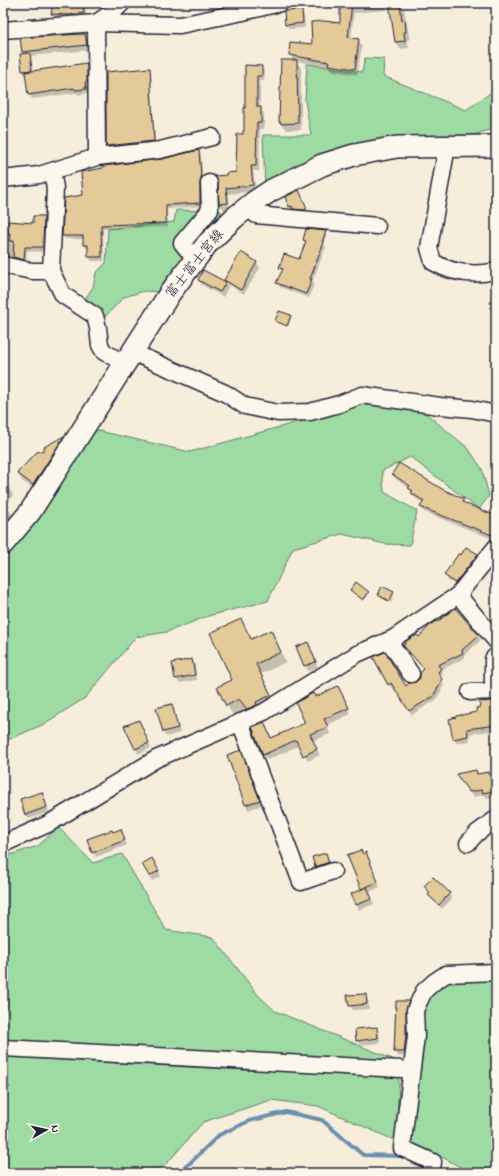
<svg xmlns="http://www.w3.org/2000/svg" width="499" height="1176" viewBox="0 0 499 1176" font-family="'Indie Flower','Klee One',sans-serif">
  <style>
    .green { fill: #9ddba3; stroke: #607e6f }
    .shadow { fill: #0003 }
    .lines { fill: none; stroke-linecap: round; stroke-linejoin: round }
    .stream { stroke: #6b90af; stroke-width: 4 }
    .building { fill: #e4ca99; stroke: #22223b }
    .minor-casing { stroke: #22223b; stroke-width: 19 }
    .major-casing { stroke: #22223b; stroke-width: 24 }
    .minor { stroke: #fbf7ec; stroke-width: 16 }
    .major { stroke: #fbf7ec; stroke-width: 21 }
    .labels { text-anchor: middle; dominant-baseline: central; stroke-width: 4; stroke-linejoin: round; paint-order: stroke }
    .street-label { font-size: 14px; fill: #22223b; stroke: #fbf7ec }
  </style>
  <rect width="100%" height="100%" fill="#f6eedb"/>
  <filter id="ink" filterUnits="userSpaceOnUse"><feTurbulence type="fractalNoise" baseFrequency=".025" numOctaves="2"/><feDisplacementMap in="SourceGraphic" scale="8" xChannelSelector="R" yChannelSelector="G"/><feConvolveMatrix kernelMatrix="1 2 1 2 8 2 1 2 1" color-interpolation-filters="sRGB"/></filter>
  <g filter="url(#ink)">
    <!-- green -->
    <path class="green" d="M365 58 384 59 383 76 466 110 496 89V128L446 143 265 188 263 135H311L305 101 307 64 362 72Z
      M176 210 221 211 220 219 163 292 144 291 124 297 100 322 99 312 85 299 93 287 96 273 106 263 108 229 174 222Z
      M384 398 424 412 468 448 482 469 489 496 479 509 410 457 382 471 384 492 417 511 410 545 385 544 342 534 293 548 268 601 208 616 167 632 136 637 85 698 42 725 3 742V532L95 430 190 452Z
      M58 827 93 863 122 854 166 930 213 937 258 995 275 1011 395 1060 399 1083 396 1141 318 1106 271 1100 203 1122 169 1161 154 1173H3V1087H10L3 1086V857L38 846Z
      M496 976V1173H471L431 1151 402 1148 419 1003 444 978Z"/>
    <!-- shadow -->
    <path class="shadow" d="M34 3H84L85 6 87 19 56 20 52 14 53 8 36 7Z
      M102 3H116L107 10Z
      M341 3H386L387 10 354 13 351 39 358 40 362 46 357 75 332 71 330 67 296 61 301 68V130H286L280 122 282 61H294L290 55 313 45 341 25Z
      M392 3H400L404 9 410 40H407L409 48 400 49 395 42Z
      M301 11 304 16 305 28 289 29 286 24Z
      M85 35 88 40 89 50 31 56 33 72 86 64 89 69V87H87L88 93 78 95 77 93 32 99 29 94 26 73 23 71 24 55 23 52Z
      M246 66 261 67 265 73 264 81H260V108L264 114V129H260L259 171H253L256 191 229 194 230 209 224 210 220 204 219 182 228 176 237 172 244 135 245 133Z
      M150 69 151 71 155 143 109 148 107 146V73Z
      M199 151 201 155 203 182 202 206 167 209 168 227 103 229 104 261H92L89 257V249H87L84 245V239H65L63 236 84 196 162 160Z
      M301 196 309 213 297 214 295 210 293 211 290 206Z
      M44 217 46 222 45 252 27 251 26 264 3 261V249L8 250 9 222 34 224Z
      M325 232 327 236 324 245 326 247 312 282 314 284 309 298 280 287 277 283 282 271 280 268 300 261 306 243 304 240Z
      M241 253 257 263 260 268 244 294 226 283 228 287 223 297 202 285 199 280 204 271 227 284 225 280Z
      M279 312 290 316 291 318 289 325 277 322Z
      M64 438 68 445 38 491 22 481 18 473 45 451V448Z
      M393 474 463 500 465 504 496 517 495 540 424 512 421 507 423 503 415 498 409 488 396 479Z
      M3 484 9 488 13 495 6 506 16 520 3 536Z
      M477 555 480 559 458 587 448 580 445 575Z
      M383 588 393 593 394 595 391 603 380 598 379 595Z
      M351 590 368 592 369 594 364 601Z
      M270 631 286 662 261 674 276 706 254 718 246 709 233 715 227 705 234 680 251 640Z
      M478 635 481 640 464 655 465 658 441 670 443 674 440 677 444 685 435 702 429 704 412 715 394 688 392 689 374 658 406 687 416 683 425 670 405 646 419 639Z
      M298 648H310L318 667 308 671Z
      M192 660 195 665 197 680 179 683 176 678Z
      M341 693 351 714 327 725 330 734 313 741 320 755 308 761 300 745 267 760 264 755V723L271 739 306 724 315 698Z
      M492 702 496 711V730L469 734 470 741 456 743 454 738 478 713Z
      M171 706 174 710 180 733 166 737 163 732Z
      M141 726 151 748 138 754 136 749Z
      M229 755 243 756 262 805 248 810Z
      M476 771 478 775 489 773 491 778 496 796 486 798 485 795 473 797 457 775Z
      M44 798 49 812 29 819 26 814Z
      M120 830 127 845 96 857 93 852Z
      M366 853 380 887 369 892 374 904 359 910 352 894 363 890V855Z
      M326 854 331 867 319 871 314 858Z
      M152 860 161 876 152 881 143 864Z
      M425 886 449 894 452 899 442 909 433 900 430 895 431 894Z
      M365 995 368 1000 369 1009 353 1010 350 1005Z
      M408 1002 411 1007 407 1057 398 1056 395 1051Z
      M376 1028 379 1033 380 1043 360 1045 357 1040Z
      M362 1171 390 1173H362Z"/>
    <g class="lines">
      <!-- stream -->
      <path class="stream" d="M413 1162 428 1169
        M176 1173 188 1165 219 1135 249 1121 286 1112 322 1120 363 1155 401 1156 403 1157"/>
    </g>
    <!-- building -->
    <path class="building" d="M53 3H83L84 13 68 15 51 14Z
      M340 3H352L348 37 359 39 355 69 328 65 329 62 289 55 290 42 312 44 311 22 324 21 340 23Z
      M389 3H400L402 21 405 20 406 32H404L405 41 395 42Z
      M302 10 303 23 285 25 284 11Z
      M81 34H85L87 45 22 52 20 38Z
      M30 53 32 70 22 71 20 54Z
      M281 60H297L298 123 281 124V122H279Z
      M87 63V82H85L86 89 75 90 74 88 28 95 25 72Z
      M245 65 262 66V76H257V107H261V123H257L256 166H251L253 185 226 188 228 203 219 204 218 183 215 176 227 175 226 173 236 172 237 134H243V131H244V108H245Z
      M150 68 154 141 106 146V72Z
      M199 150 201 178 200 183V203L166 205V223L101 225 102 257H88V245H83V236H62L64 198 83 195 81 172 103 168V166L162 159Z
      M299 190 307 208 304 210 293 209 292 206 289 207 285 197Z
      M33 216H44L43 247H25L24 260 13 257 14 241H9L10 233H8V221L33 223Z
      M306 229 326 231 322 242H324L310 279H312L306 294 276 283 283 269 279 268 284 254 299 259 306 241 303 240Z
      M241 252 257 262 241 290 224 280Z
      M203 270 226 282 220 292 198 280Z
      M279 311 291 315 287 326 275 321Z
      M64 436 33 485 17 473 37 452 44 450V447Z
      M399 463 442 489 464 499 462 502 496 516V526L492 535 420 507 424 501 411 493 413 491 408 488 410 486 392 474Z
      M466 547 478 554 455 583 444 575 459 553 461 555Z
      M356 582 369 592 363 600 350 590Z
      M382 586 394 592 389 601 378 595Z
      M455 608 479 635 462 650 463 653 438 665 441 669 438 672 442 679 433 697 427 700 409 711 391 683 388 685 373 657 385 652 406 686 409 683 416 682 420 678V673L424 669 403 645 406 643 405 642 414 636V637L417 635 419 637 431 624 436 621 437 622Z
      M241 619 251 639 271 630 281 652 256 664 271 695 256 702 257 705 247 709 239 699 226 706 217 687 232 680 210 633Z
      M308 642 316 662 304 666 296 647Z
      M192 659 195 675 175 679 172 663Z
      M338 686 349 708 324 719 328 727 310 734 317 749 303 756 296 740 263 755 252 727 264 722 271 738 305 723 296 703 311 694 314 693 315 697Z
      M493 701 496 725 467 729 468 736 453 739 449 719 456 717V716L477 712 476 708 480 707 479 702Z
      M172 704 178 728 163 732 156 708Z
      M139 720 149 743 135 749 124 726Z
      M241 750 260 800 245 805 227 755Z
      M476 770 477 774 489 772 493 791 483 793 482 790 469 792 456 774Z
      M42 792 47 807 25 815 20 799Z
      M121 829 125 840 92 853 87 839 112 830 113 832Z
      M361 850 363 854 366 852 378 882 361 889 347 855Z
      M326 853 329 862 315 867 312 857Z
      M152 858 159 871 149 876 142 864Z
      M433 877 450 893 439 905 428 895 430 893 424 886Z
      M367 887 372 899 356 905 351 894Z
      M366 994 367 1004 349 1006 347 995Z
      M396 1001H409L406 1010V1034L404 1052H394Z
      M377 1027 378 1038 356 1041 355 1029Z"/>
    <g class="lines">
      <defs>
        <path id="minor" d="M3 30 96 23 180 25 243 12 280 3
          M447 146 429 248 433 262C453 274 473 276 496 271
          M97 157 160 150 212 137
          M52 171 55 188 51 271 63 295 95 316 98 328 100 345 104 352 126 364
          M3 179 39 175 97 157 96 23 115 10 122 3
          M248 206 256 215 377 226
          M195 259 182 243 210 210 209 183
          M3 265 32 271H51
          M132 352 225 393 245 406 278 413 310 412 339 404 362 395 440 406 472 409 496 414
          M458 595 496 641
          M389 641 411 674
          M496 656 493 659V682L496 691
          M470 692 496 691
          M240 722 301 882 333 871
          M468 843 477 833 496 819
          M3 844 48 824 156 759 264 712 357 654 394 638 458 595 496 547
          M3 1048 401 1069
          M431 1173 433 1162 402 1148 416 1036 415 1010 424 991 434 982 446 974 496 972"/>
        <path id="major" d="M3 544 30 512 170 293 207 244 234 218 254 202 272 190 322 165 354 155 397 147 496 146"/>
      </defs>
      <!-- minor casing -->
      <use href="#minor" class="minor-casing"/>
      <!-- major casing -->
      <use href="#major" class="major-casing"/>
      <!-- minor -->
      <use href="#minor" class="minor"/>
      <!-- major -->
      <use href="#major" class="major"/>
    </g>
  </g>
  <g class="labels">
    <!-- street labels -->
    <g class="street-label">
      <text transform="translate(195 264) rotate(-51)">富士富士宮線</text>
    </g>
  </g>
  <!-- margin -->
  <rect width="499" height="1176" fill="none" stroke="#fbf7ec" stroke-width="16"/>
  <rect x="8" y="8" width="483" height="1160" fill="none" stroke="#22223b" stroke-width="1.5" filter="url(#ink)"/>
  <!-- north arrow -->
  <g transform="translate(46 1130) rotate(82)" stroke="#fbf7ec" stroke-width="3" paint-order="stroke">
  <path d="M0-3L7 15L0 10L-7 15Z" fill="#22223b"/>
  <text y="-6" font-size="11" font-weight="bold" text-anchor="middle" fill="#22223b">N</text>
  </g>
</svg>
